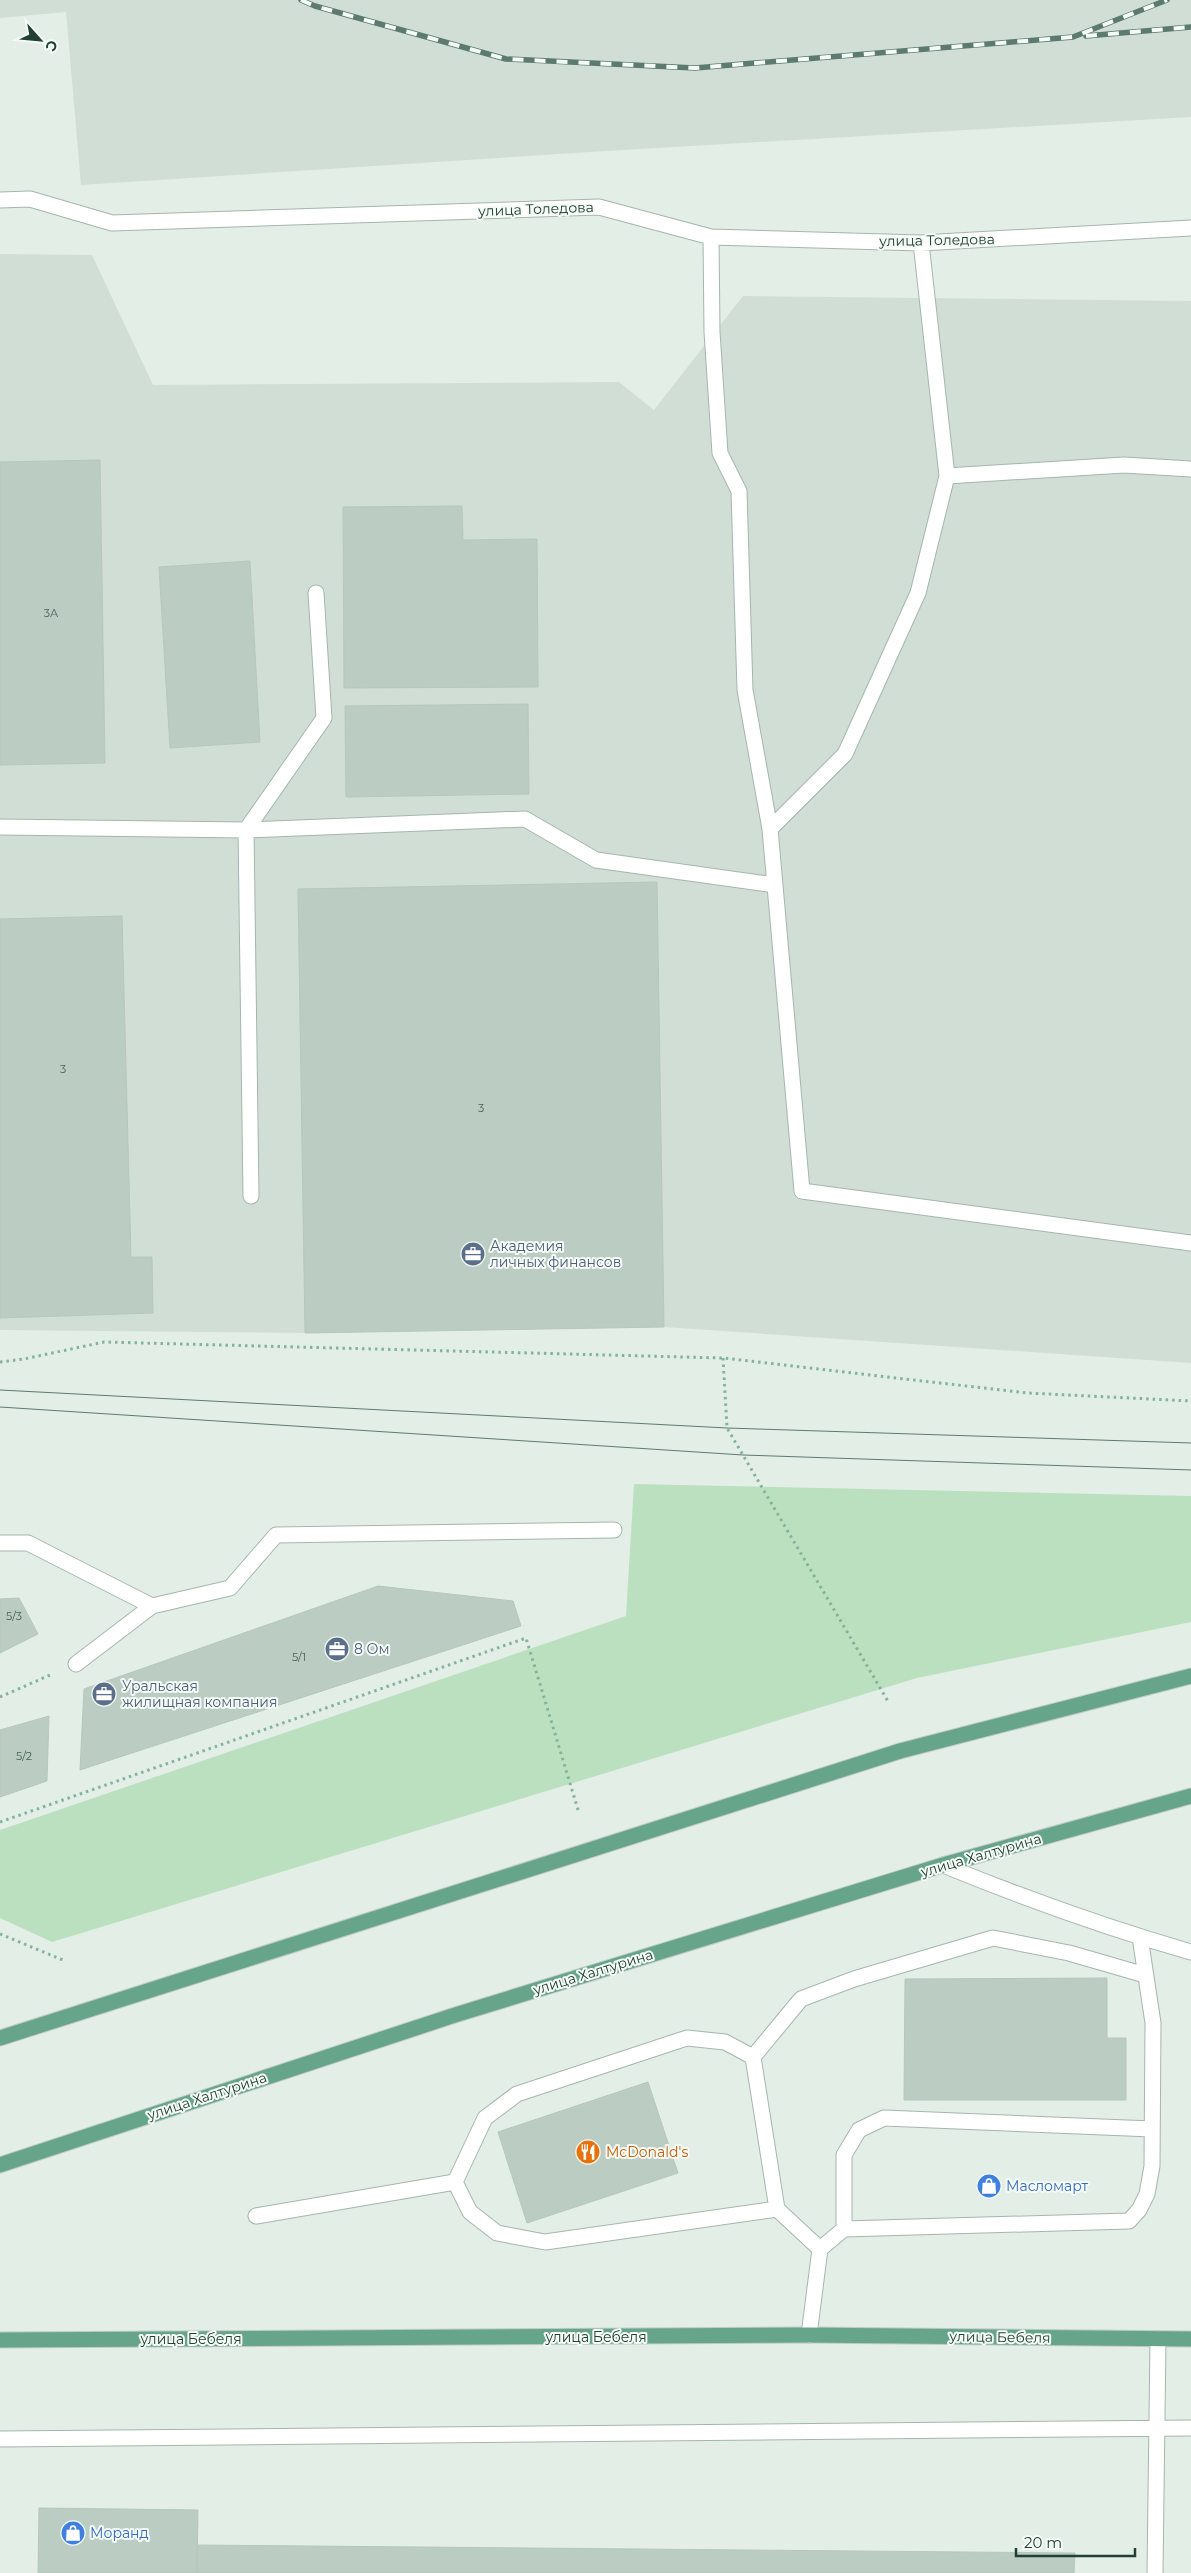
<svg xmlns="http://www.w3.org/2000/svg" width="1191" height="2573" viewBox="0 0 1191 2573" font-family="Montserrat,sans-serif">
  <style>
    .built { fill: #d1ded6 }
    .green { fill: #bbe0bf }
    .building { fill: #bbccc2; stroke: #b5c8bd }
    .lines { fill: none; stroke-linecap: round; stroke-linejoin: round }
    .minor-casing { stroke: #a5b6ad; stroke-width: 17 }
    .major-casing { stroke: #c1cac6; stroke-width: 17 }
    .path { stroke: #82b39b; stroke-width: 3; stroke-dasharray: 2.5 4; stroke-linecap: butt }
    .minor { stroke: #fff; stroke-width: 15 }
    .major { stroke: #66a58a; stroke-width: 15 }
    .tram { stroke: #5c7b6e; stroke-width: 1 }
    .rail-casing { stroke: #5c7b6e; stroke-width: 5.5 }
    .rail { stroke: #f4faf6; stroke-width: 4; stroke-dasharray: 11; stroke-linecap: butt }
    .labels { text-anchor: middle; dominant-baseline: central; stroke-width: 4; stroke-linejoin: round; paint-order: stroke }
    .number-label { font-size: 11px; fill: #486357 }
    .street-label { font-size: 14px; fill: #224033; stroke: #f4faf6 }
    .service-label { font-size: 14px; fill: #4e5e75; stroke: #f4faf6; text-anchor: start }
    .food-label { font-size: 14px; fill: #c56008; stroke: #f4faf6; text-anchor: start }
    .shop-label { font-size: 14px; fill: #366cbe; stroke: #f4faf6; text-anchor: start }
  </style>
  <rect width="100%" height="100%" fill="#e3eee7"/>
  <!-- built -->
  <path class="built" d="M0 0H1191V117L590 152 81 185 66 12 0 18Z
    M0 254 92 255 153 385 619 382 654 410 743 296 1191 301V1363L664 1327 305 1333 0 1330Z"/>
  <!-- green -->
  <path class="green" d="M634 1484 1191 1496V1622L917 1678 52 1942 0 1918V1830L626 1616Z"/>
  <!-- building -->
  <path class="building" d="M100 460 105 763 0 765V462Z
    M462 506 463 540 537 539 538 687 344 688 343 507Z
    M250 561 260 742 170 748 159 567Z
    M528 704 529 794 346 797 345 706Z
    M657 882 664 1327 305 1333 298 889Z
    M122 916 131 1257H152L153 1313 0 1318V919Z
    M378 1586 513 1601 521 1626 80 1770 84 1689Z
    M19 1598 38 1634 0 1653V1599Z
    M49 1716 47 1781 0 1797V1730Z
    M1107 1978V2038H1126V2100H904L905 1979Z
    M648 2082 678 2173 527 2223 498 2132Z
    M39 2508 198 2510 197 2573H38Z
    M197 2545 1075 2553 1074 2573H197Z"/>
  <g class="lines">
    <defs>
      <path id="minor" d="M0 200 30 199 112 223 599 207 711 237 921 243 1191 228
        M711 237 712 332 720 453 739 491 745 690 770 829
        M921 243 947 476 918 593 845 754 770 829 802 1191 1191 1243
        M947 476 1124 465 1191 469
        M0 827 246 830 525 819 596 860 775 885
        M251 1196 246 830 324 718 316 593
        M0 1543H28L152 1606 230 1588 276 1535 614 1530
        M76 1664 152 1606
        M943 1865C1024 1898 1107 1928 1191 1952
        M455 2182 485 2118 517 2094 687 2038 725 2042 753 2057
        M455 2182 470 2212 497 2233 545 2242 777 2209
        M256 2216 455 2182
        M844 2229V2155L859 2130 884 2118 1152 2129
        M820 2249 777 2209 753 2057 801 1999 854 1979 993 1938 1069 1953 1145 1975
        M809 2335 820 2249 844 2229 1129 2221 1139 2210 1147 2194 1152 2166 1153 2023 1140 1937
        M0 2439 1191 2428
        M1155 2573 1158 2339"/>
      <path id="major" d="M0 2038 900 1751 1191 1676
        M0 2165 455 2015 943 1865 1191 1796
        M0 2340 809 2335 1191 2339"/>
    </defs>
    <!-- minor casing -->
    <use href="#minor" class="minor-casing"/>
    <!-- major casing -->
    <use href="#major" class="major-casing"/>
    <!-- path -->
    <path class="path" d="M723 1358 727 1428 889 1703
      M0 1362 24 1359 104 1342 723 1358 1027 1393 1191 1401
      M0 1697 50 1675
      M0 1822 526 1638 579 1813
      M0 1934 63 1960"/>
    <!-- minor -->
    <use href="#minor" class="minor"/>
    <!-- major -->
    <use href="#major" class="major"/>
    <!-- tram -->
    <path class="tram" d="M0 1390 727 1428 1191 1443
      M0 1407 743 1455 1191 1470"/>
    <defs>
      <path id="rail" d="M301 0 315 6 506 59 695 68 1073 37 1167 0
        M1086 36 1191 27"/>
    </defs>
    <!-- rail casing -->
    <use href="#rail" class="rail-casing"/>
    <!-- rail -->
    <use href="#rail" class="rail"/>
  </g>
  <!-- icons -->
  <defs>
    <symbol id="office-disc" viewBox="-11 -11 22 22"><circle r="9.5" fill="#5c6f8a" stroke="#f4faf6"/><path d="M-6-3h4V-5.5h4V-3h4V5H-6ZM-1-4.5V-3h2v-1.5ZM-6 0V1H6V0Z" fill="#fff"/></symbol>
    <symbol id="restaurant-disc" viewBox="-11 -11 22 22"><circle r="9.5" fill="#e8710a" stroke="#f4faf6"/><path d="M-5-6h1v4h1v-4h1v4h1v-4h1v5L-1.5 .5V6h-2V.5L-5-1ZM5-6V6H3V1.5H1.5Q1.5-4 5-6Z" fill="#fff"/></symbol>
    <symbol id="shop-disc" viewBox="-11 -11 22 22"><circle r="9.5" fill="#3f7fe0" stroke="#f4faf6"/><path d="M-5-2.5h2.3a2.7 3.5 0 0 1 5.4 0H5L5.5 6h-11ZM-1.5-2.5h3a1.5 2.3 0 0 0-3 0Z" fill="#fff"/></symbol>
  </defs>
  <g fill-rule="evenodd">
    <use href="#office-disc" x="459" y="1240" width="28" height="28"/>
    <use href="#office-disc" x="323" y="1635" width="28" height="28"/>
    <use href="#office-disc" x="90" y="1680" width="28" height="28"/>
    <use href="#restaurant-disc" x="574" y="2138" width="28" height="28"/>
    <use href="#shop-disc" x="975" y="2172" width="28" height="28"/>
    <use href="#shop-disc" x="59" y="2519" width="28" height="28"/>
  </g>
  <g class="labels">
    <!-- number labels -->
    <g class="number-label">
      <text x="51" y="613">3А</text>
      <text x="63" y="1069">3</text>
      <text x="481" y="1108">3</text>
      <text x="14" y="1616">5/3</text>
      <text x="299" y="1657">5/1</text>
      <text x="24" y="1756">5/2</text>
    </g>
    <!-- street labels -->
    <g class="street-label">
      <text transform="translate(536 209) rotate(-2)">улица Толедова</text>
      <text transform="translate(937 240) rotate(-1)">улица Толедова</text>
      <text transform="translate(981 1855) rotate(-16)">улица Халтурина</text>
      <text transform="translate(593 1972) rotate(-17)">улица Халтурина</text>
      <text transform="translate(207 2096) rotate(-18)">улица Халтурина</text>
      <text x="596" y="2337">улица Бебеля</text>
      <text transform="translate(1000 2337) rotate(1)">улица Бебеля</text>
      <text x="191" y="2339">улица Бебеля</text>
    </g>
    <!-- service labels -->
    <g class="service-label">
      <text x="490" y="1246">Академия<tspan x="490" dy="16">личных финансов</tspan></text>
      <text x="354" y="1649">8 Ом</text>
      <text x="122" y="1686">Уральская<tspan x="122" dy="16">жилищная компания</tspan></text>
    </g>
    <!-- food labels -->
    <g class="food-label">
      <text x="606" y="2152">McDonald's</text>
    </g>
    <!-- shop labels -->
    <g class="shop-label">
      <text x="1006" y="2186">Масломарт</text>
      <text x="90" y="2533">Моранд</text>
    </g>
  </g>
  <!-- north arrow -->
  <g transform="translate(40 40) rotate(117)" stroke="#f4faf6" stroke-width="4" paint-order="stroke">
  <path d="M0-4L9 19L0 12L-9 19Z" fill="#224033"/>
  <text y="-8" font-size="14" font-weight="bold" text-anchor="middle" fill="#224033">С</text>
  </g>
  <!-- scale -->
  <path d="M1016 2548v8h119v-8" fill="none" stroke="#224033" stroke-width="2.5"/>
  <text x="1024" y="2548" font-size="15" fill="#224033" stroke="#f4faf6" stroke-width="4" paint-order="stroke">20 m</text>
</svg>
